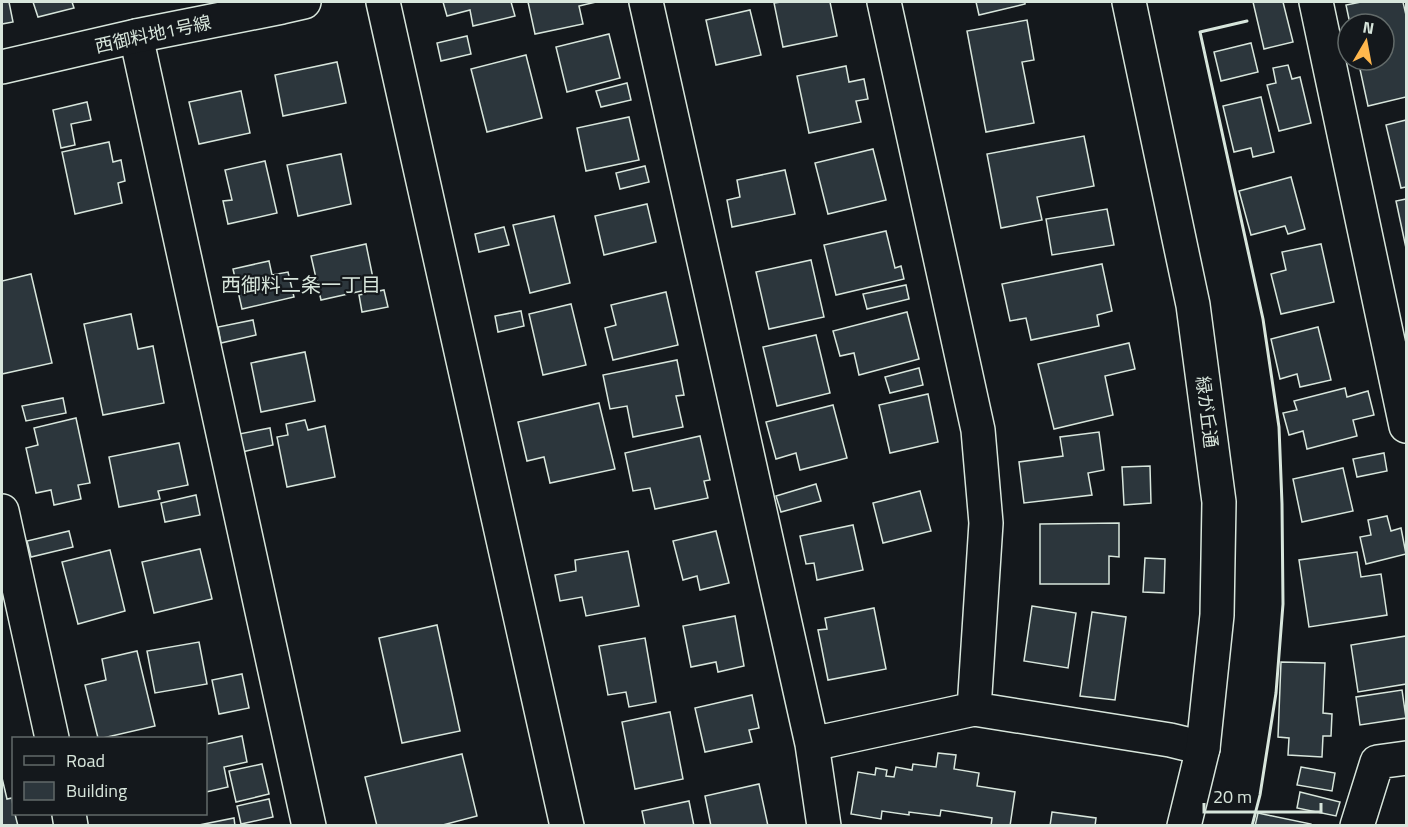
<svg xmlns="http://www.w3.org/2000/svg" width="1408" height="827" viewBox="0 0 1408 827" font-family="'Titillium Web','Noto Sans JP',sans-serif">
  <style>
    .building { fill: #2c363c; stroke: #d8e6dc; stroke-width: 1.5 }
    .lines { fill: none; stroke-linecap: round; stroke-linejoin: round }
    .minor-casing { stroke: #d8e6dc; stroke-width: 36 }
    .tertiary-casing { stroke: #d8e6dc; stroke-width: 36 }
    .minor { stroke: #14181c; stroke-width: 33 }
    .tertiary { stroke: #14181c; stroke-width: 33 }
    .wall { stroke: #d8e6dc; stroke-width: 3 }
    .labels { text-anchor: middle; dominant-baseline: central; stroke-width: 4.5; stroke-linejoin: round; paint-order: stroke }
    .street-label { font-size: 18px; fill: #d8e6dc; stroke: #14181c }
    .neighbourhood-label { font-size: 20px; fill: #d8e6dc; stroke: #14181c }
  </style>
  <rect width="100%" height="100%" fill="#14181c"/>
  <!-- building -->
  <path class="building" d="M2 2H9L13 22 2 24Z
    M33 2H72L74 8 38 17Z
    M443 2H511L515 16 473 26 470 10 447 16Z
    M528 2H596L579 6 583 24 535 34Z
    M781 2H830L837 36 783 47 774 3Z
    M976 2H1025V4L979 15Z
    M1253 2H1283L1293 42 1264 49Z
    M1361 2H1403L1406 15V97L1368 106 1358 60H1384V24H1350L1346 5Z
    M750 10 761 55 716 65 706 20Z
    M1027 20 1034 60 1022 62 1034 123 986 132 967 31Z
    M609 34 620 78 567 92 556 47Z
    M467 36 471 54 441 61 437 43Z
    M1251 43 1258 72 1221 81 1214 52Z
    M526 55 542 118 487 132 471 69Z
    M337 62 346 103 283 116 275 75Z
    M1288 65 1292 79 1300 77 1311 123 1279 131 1267 85 1276 83 1273 68Z
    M846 66 849 82 864 79 868 99 856 101 861 122 809 133 797 76Z
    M627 83 631 100 601 107 596 91Z
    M241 91 250 133 199 144 189 102Z
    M1261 97 1274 152 1253 157 1251 148 1234 152 1223 106Z
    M87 102 91 120 71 124 75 145 61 148 53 110Z
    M629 117 639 160 586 171 577 128Z
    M1406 120V187L1401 188 1386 125Z
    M1084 136 1094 186 1037 197 1042 220 1001 228 987 154Z
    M109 142 113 162 121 160 125 181 118 183 122 203 75 214 62 152Z
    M873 149 886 200 828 214 815 163Z
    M341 154 351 204 298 216 287 165Z
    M265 161 277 213 228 224 223 201 232 200 225 170Z
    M645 166 649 182 620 189 616 173Z
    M785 170 795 214 732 227 727 200 740 197 737 180Z
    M1291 177 1305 229 1288 234 1285 226 1251 235 1239 191Z
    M1406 199V248L1396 201Z
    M647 204 656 242 604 255 595 216Z
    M1107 209 1114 245 1052 255 1046 219Z
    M554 216 570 283 530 293 513 225Z
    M504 227 509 245 479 252 475 234Z
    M886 231 895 268 901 266 904 279 836 295 824 245Z
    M366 244 375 288 321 300 311 256Z
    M1321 244 1334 302 1281 314 1271 274 1286 270 1282 252Z
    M811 260 824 317 769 329 756 272Z
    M269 261 272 275 288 272 294 297 242 309 233 269Z
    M1102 264 1112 311 1097 315 1099 326 1031 340 1026 318 1010 321 1002 284Z
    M31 274 52 363 2 374V281Z
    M906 285 909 299 867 309 863 294Z
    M384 290 388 307 362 312 359 295Z
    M666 292 678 345 613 360 605 328 616 325 611 305Z
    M571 304 586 365 543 375 529 314Z
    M521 311 524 326 498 332 495 316Z
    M907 312 919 359 859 375 854 353 840 356 833 331Z
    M131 314 138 349 153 346 164 403 103 415 84 324Z
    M253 320 256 335 221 343 218 327Z
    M1318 327 1331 380 1300 387 1297 374 1280 379 1271 339Z
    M816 335 830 393 777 406 763 347Z
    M1129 343 1135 369 1105 376 1113 415 1054 429 1038 364Z
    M305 352 315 401 261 412 251 363Z
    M677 360 684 395 676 396 683 427 633 437 627 406 610 409 603 375Z
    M919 368 923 385 890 393 885 377Z
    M1345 388 1347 397 1368 391 1374 415 1353 420 1357 436 1307 449 1303 431 1289 435 1283 413 1297 410 1294 401Z
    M928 394 938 442 890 453 879 405Z
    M63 398 66 413 26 421 22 406Z
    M599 403 615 469 550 483 544 457 527 461 518 422Z
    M833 405 847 458 800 470 796 453 776 459 766 422Z
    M76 418 90 483 78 485 81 499 54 505 51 490 36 493 26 448 38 445 34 428Z
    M305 420 308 430 325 426 335 477 287 487 277 437 288 435 286 424Z
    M270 428 273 445 242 452 239 434Z
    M1099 432 1104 470 1088 473 1092 495 1024 503 1019 462 1063 456 1060 437Z
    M700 436 710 480 704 481 708 498 655 509 650 488 633 491 625 453Z
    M179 443 188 485 158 491 160 499 119 507 109 457Z
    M1384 453 1387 471 1357 477 1353 459Z
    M1150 466 1151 503 1124 505 1122 467Z
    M1343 468 1353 511 1302 522 1293 479Z
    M816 484 821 501 781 512 776 496Z
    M920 491 931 531 883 543 873 503Z
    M196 495 200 515 165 522 161 503Z
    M1387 516 1391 531 1401 528 1406 554 1366 564 1360 537 1371 535 1368 520Z
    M1119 523V557L1109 556V584H1040V524Z
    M853 525 863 570 817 580 814 563 806 564 800 536Z
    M69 531 73 547 31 557 27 541Z
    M716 531 729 583 700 590 697 576 683 580 673 541Z
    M200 549 212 599 154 613 142 562Z
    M110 550 125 611 78 624 62 562Z
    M628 551 639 606 586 616 582 597 560 601 555 575 576 571 575 560Z
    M1357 552 1361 577 1381 574 1387 615 1309 627 1299 560Z
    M1145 558 1165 559 1164 593 1143 592Z
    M1032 606 1076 613 1068 668 1024 661Z
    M874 608 886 669 828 680 818 630 827 629 825 618Z
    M1092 612 1126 617 1115 700 1080 696Z
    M735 616 744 666 718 672 716 662 691 667 683 626Z
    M437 625 460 731 402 743 379 638Z
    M1406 636V684L1358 692 1351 645Z
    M645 638 656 702 629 707 626 692 608 695 599 646Z
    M199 642 207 684 155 693 147 651Z
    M137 651 155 726 103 738H98L85 685 106 680 102 659Z
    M1281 662 1325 663 1323 713 1332 714 1331 736H1323L1322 757 1288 755 1289 738 1278 737Z
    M242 674 249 708 219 714 212 680Z
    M1402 690 1406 718 1360 725 1356 697Z
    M752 695 759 728 749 730 752 742 705 752 695 708Z
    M670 712 683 779 635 789 622 722Z
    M242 736 247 762 224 767 228 787 206 792V744Z
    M938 753 956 755 954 769 979 773 977 786 1015 792 1010 826H991L992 818 941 810 940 816 909 812V815L882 811 881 819 851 814 858 772 875 775 876 768 887 770 886 776 894 777 896 767 912 770 913 764 936 767Z
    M462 754 477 816 439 826H377L365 777Z
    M262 764 269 794 236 802 229 771Z
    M1301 767 1335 773 1332 791 1297 785Z
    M2 778 7 799 12 798 14 814H15L18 826H2Z
    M759 784 768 826H711L705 796Z
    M1300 792 1340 802 1336 816 1297 808Z
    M269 799 273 817 241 824 237 806Z
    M689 801 694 826H645L642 811Z
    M1052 812 1096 818 1095 826H1050Z
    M1258 813 1311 824V826H1255Z
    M234 818 235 826H194Z"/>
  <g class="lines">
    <defs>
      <path id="minor" d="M383 2 567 826
        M646 2 812 744 824 826
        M884 2 978 430 986 523 974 709
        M1316 2 1406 426
        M136 36 309 826
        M2 511 52 738
        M812 744 974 709 1170 740 1203 748
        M69 814 71 826
        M1357 826 1377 762 1406 758"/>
      <path id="tertiary" d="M1129 2 1193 305 1219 502 1217 615 1203 748 1184 826
        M2 67 136 36 282 7 304 2"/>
    </defs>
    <!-- minor casing -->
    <use href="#minor" class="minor-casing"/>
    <!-- tertiary casing -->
    <use href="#tertiary" class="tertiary-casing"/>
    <!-- minor -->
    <use href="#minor" class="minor"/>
    <!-- tertiary -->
    <use href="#tertiary" class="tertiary"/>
    <!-- wall -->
    <path class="wall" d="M1247 21 1200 32 1263 319 1279 427 1282 504 1283 604 1276 693 1260 795 1252 826"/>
  </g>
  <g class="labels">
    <!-- street labels -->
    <g class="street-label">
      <text transform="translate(153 34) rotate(-12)">西御料地1号線</text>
      <text transform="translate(1207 412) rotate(83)">緑が丘通</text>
    </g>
    <!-- neighbourhood labels -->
    <g class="neighbourhood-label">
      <text x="301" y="284">西御料二条一丁目</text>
    </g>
  </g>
  <!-- border -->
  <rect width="1408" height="827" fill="none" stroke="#d8e6dc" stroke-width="6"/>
  <!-- legend -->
  <rect x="12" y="737" width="195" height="78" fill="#14181c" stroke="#626a69" stroke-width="1.5"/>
  <rect x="24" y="756" width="30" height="9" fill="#14181c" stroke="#626a69" stroke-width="1.5"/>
  <text x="66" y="767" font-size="18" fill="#d8e6dc">Road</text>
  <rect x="24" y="782" width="30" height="18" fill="#2c363c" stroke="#626a69" stroke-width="1.5"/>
  <text x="66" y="797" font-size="18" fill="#d8e6dc">Building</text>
  <!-- north arrow -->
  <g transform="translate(1366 42) rotate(10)"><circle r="28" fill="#14181c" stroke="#626a69" stroke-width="1.5"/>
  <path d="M0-4.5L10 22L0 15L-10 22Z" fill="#ffb74d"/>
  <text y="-9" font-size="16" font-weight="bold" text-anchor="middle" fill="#d8e6dc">N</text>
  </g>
  <!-- scale -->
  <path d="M1204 803v9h117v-9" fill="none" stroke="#d8e6dc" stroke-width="3"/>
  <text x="1213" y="803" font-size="18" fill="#d8e6dc" stroke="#14181c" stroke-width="4.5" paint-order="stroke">20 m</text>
</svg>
